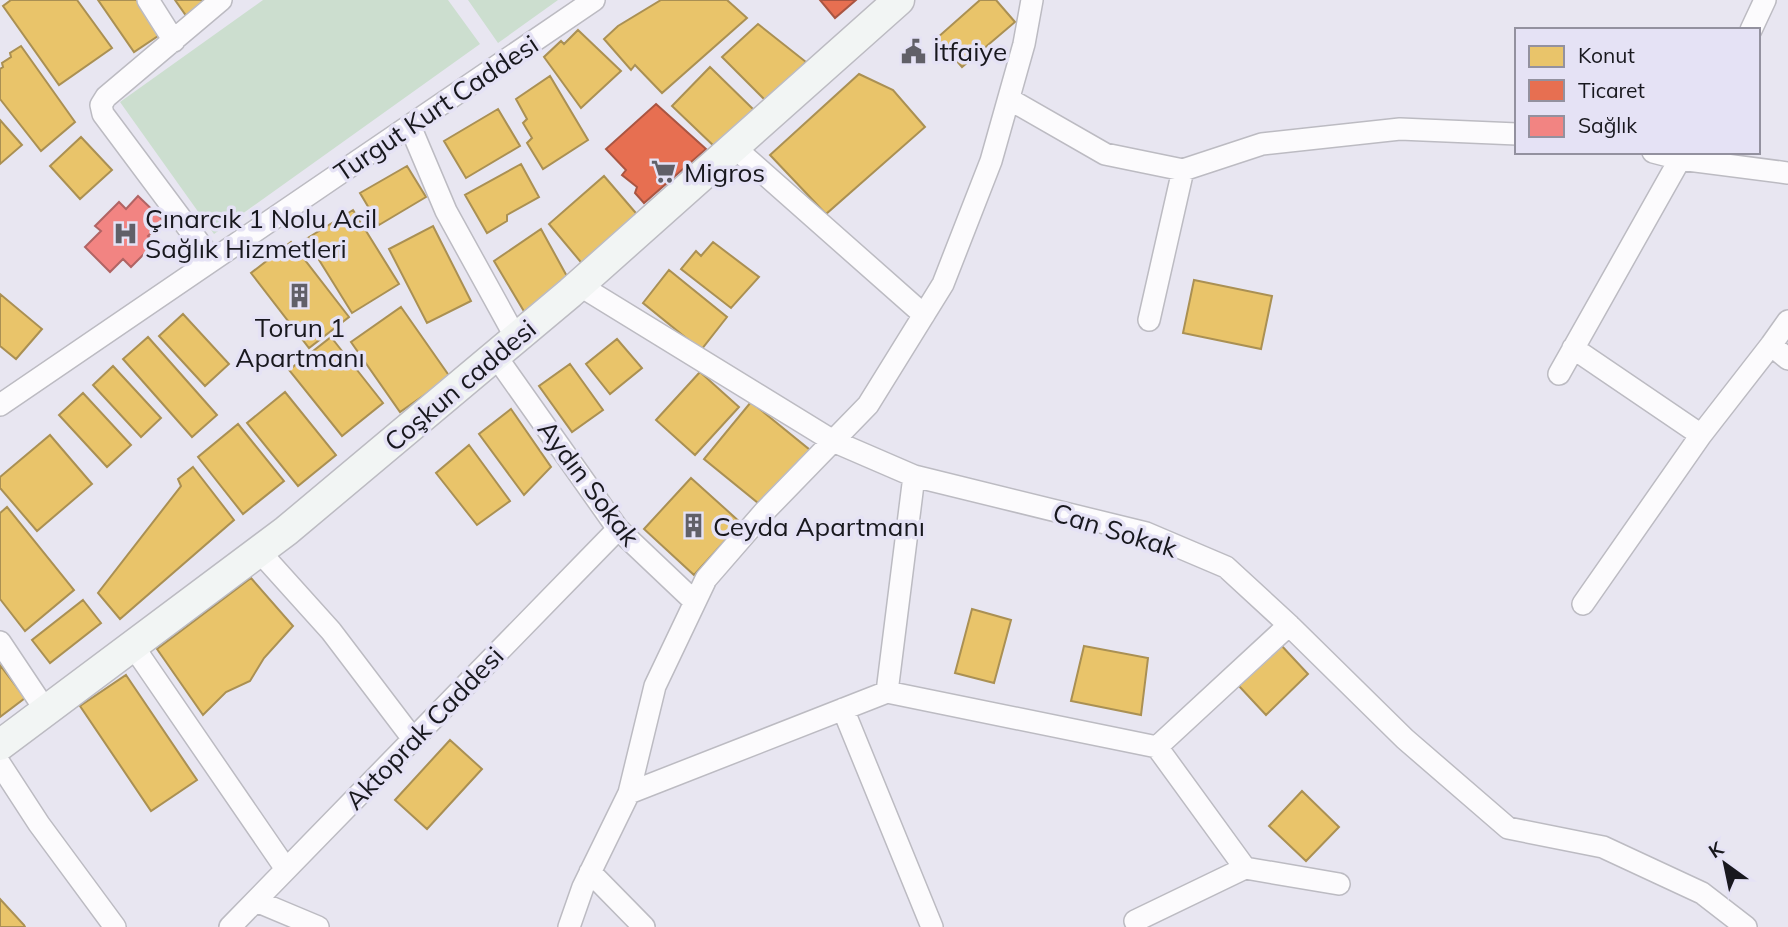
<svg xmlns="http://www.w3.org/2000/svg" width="1788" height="927" viewBox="0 0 1788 927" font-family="Mulish,sans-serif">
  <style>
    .green { fill: #ccdecf }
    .homes { fill: #e9c46a; stroke: #aa9053; stroke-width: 2 }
    .shops { fill: #e76f51; stroke: #a95542; stroke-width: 2 }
    .health { fill: #f28482; stroke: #b16464; stroke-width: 2 }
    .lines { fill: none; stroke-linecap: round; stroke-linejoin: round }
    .street-casing { stroke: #bcbbc2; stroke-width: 24 }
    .secondary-casing { stroke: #bcbbc2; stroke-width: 33 }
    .street { stroke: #fcfbfd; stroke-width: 21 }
    .secondary { stroke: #f2f5f4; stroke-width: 30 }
    .labels { text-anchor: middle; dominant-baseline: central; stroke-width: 7; stroke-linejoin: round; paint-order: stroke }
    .poi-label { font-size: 26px; fill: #18181e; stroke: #e5e2f5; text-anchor: start }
    .street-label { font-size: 26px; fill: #18181e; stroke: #e5e2f5 }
  </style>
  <rect width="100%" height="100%" fill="#e8e6f1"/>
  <!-- green -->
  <path class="green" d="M263 0H448L480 44 214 234 120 102Z
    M468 0H558L498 43Z"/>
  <!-- homes -->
  <path class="homes" d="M11 0H77L112 48 59 85 3 6Z
    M98 0H137L161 34 134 52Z
    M175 0H208L187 17Z
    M661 0H727L747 18 662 93 635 65 631 70 604 39 618 26Z
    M980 0H996L1015 22 962 67 937 38Z
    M758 24 806 62 767 102 722 57Z
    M578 30 621 71 581 108 544 57 561 41 564 44Z
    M21 46 75 122 41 151 0 99V69L3 67 2 63 11 57 10 53Z
    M710 67 754 110 716 148 672 106Z
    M859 74 893 90 925 127 826 214 770 155Z
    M550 76 588 140 543 169 527 143 532 138 523 123 527 119 516 99Z
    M498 109 520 146 466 178 444 141Z
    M0 120 22 145 0 164Z
    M81 137 112 170 80 199 50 166Z
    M521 164 539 197 507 215V221L487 233 465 195Z
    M407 166 426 197 379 225 360 193Z
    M604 176 641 219 585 267 549 224Z
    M353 210 399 284 352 313 306 239Z
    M433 226 471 301 427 323 389 249Z
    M541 229 569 280 525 313 494 261Z
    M291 242 349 317 309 348 251 273Z
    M713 242 759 277 731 308 681 269 696 251 701 256Z
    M669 270 727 317 701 350 643 303Z
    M1194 280 1272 296 1261 349 1183 333Z
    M0 294 42 329 16 359 0 346Z
    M401 307 450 377 400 412 351 342Z
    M183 314 229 364 205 386 159 336Z
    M148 337 217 415 192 437 123 359Z
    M331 337 383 403 342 436 289 370Z
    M617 339 642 368 610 394 586 364Z
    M570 364 603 410 572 432 539 386Z
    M113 366 161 418 141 437 93 385Z
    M700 372 739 407 695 455 656 420Z
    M285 392 336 455 298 486 247 423Z
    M83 393 131 445 107 467 59 415Z
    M751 402 810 450 763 507 704 459Z
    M511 409 551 467 524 495 479 434Z
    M238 424 284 481 243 514 198 457Z
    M50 435 92 484 37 531 0 488V477Z
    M469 445 510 501 477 525 436 473Z
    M193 467 234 520 120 619 98 593 181 486 178 479Z
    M691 478 741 523 694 575 644 529Z
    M7 507 74 590 25 631 0 599V513Z
    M251 578 293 626 264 658 250 681 226 692 203 715 157 649Z
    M83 600 101 623 50 663 32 640Z
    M972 609 1011 620 994 683 955 673Z
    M1280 644 1308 674 1266 715 1238 685Z
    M1084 646 1148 658 1141 715 1071 701Z
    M0 665 25 698 0 717Z
    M126 675 197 780 151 811 80 706Z
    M450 740 482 769 427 829 395 800Z
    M1302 791 1339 827 1306 861 1269 826Z
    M0 899 24 925 25 927H0Z"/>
  <!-- shops -->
  <path class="shops" d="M820 0H856L835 18Z
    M656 104 706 149 644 203 635 193 637 187 622 175 626 170 606 149Z"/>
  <!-- health -->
  <path class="health" d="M138 196 164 221 148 236 155 243 131 267 123 259 110 272 85 247 101 231 95 226 119 202 126 209Z"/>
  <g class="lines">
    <defs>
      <path id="street" d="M148 0 174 41
        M1751 30 1765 0
        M1009 99 1105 154 1183 170 1262 144 1400 129 1517 134
        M410 126 446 211 516 338
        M734 147 924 315
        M1653 152 1680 159 1788 173
        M212 260 112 126 103 114 101 105 106 97 221 0
        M579 285 833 441 914 476 1146 533 1226 567 1289 625 1405 739 1508 828 1603 847 1702 893 1746 927
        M1149 320 1183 170
        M1771 345 1788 359
        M1573 348 1701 435
        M495 355 618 529 695 602
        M1559 374 1684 152
        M0 405 594 0
        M259 551 331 631 413 739
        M1583 604 1701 435 1771 345 1788 321
        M0 642 46 711
        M133 646 286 869
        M887 692 914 476
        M843 709 932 927
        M1157 747 1289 625
        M0 764 39 824 115 927
        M629 793 887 692 1157 747 1245 868
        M590 872 644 927
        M256 901 318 927
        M1135 921 1245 868 1339 884
        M230 927 618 529
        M569 927 583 887 629 793 655 686 706 579 765 511 868 405 943 284 991 161 1024 44 1032 0"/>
      <path id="secondary" d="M0 745 286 531 570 293 899 0"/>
    </defs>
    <!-- street casing -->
    <use href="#street" class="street-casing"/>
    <!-- secondary casing -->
    <use href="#secondary" class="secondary-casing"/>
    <!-- street -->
    <use href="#street" class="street"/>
    <!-- secondary -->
    <use href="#secondary" class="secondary"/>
  </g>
  <!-- icons -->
  <defs>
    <symbol id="civic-bare" viewBox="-9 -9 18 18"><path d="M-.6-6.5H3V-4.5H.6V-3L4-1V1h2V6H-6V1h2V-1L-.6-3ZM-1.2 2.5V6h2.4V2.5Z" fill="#616068" stroke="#e5e2f5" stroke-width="2.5" paint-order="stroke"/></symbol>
    <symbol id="supermarket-bare" viewBox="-9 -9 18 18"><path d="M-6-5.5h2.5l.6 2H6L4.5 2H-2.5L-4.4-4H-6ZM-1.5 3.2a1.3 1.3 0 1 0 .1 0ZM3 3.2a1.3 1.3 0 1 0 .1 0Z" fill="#616068" stroke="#e5e2f5" stroke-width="2.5" paint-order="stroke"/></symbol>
    <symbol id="hospital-bare" viewBox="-9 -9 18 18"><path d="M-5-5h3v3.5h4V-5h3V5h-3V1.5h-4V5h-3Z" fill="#616068" stroke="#e5e2f5" stroke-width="2.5" paint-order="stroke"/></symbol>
    <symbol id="building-bare" viewBox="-9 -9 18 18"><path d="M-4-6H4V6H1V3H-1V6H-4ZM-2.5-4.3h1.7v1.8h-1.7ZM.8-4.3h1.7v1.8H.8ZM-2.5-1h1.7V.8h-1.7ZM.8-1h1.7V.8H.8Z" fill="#616068" stroke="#e5e2f5" stroke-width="2.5" paint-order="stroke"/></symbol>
  </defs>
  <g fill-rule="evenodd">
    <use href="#civic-bare" x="896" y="34" width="35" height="35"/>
    <use href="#supermarket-bare" x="646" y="154" width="35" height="35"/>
    <use href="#hospital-bare" x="108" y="216" width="35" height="35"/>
    <use href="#building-bare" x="282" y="278" width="35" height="35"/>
    <use href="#building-bare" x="676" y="508" width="35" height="35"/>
  </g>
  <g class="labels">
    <!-- poi labels -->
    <g class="poi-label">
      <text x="933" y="51">İtfaiye</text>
      <text x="684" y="172">Migros</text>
      <text x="145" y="218">Çınarcık 1 Nolu Acil<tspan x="145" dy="30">Sağlık Hizmetleri</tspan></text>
      <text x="300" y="327" text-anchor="middle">Torun 1<tspan x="300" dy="30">Apartmanı</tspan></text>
      <text x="713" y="526">Ceyda Apartmanı</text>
    </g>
    <!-- street labels -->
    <g class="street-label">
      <text transform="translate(436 108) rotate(-34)">Turgut Kurt Caddesi</text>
      <text transform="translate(460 385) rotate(-40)">Coşkun caddesi</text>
      <text transform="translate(589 483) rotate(53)">Aydın Sokak</text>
      <text transform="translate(1115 530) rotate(17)">Can Sokak</text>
      <text transform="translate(424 728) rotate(-46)">Aktoprak Caddesi</text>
    </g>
  </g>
  <!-- legend -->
  <rect x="1515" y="28" width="245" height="126" fill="#e5e2f5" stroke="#93919f" stroke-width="2"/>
  <rect x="1529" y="46" width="35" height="21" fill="#e9c46a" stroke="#93919f" stroke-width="2"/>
  <text x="1578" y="63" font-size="21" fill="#18181e">Konut</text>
  <rect x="1529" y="80" width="35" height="21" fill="#e76f51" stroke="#93919f" stroke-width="2"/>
  <text x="1578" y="98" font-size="21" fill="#18181e">Ticaret</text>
  <rect x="1529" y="116" width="35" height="21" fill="#f28482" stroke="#93919f" stroke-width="2"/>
  <text x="1578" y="133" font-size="21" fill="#18181e">Sağlık</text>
  <!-- north arrow -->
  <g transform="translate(1725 864) rotate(327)" stroke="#e5e2f5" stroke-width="5" paint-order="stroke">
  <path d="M0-5L12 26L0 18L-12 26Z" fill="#18181e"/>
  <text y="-10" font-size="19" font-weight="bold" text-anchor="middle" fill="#18181e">K</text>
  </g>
</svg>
